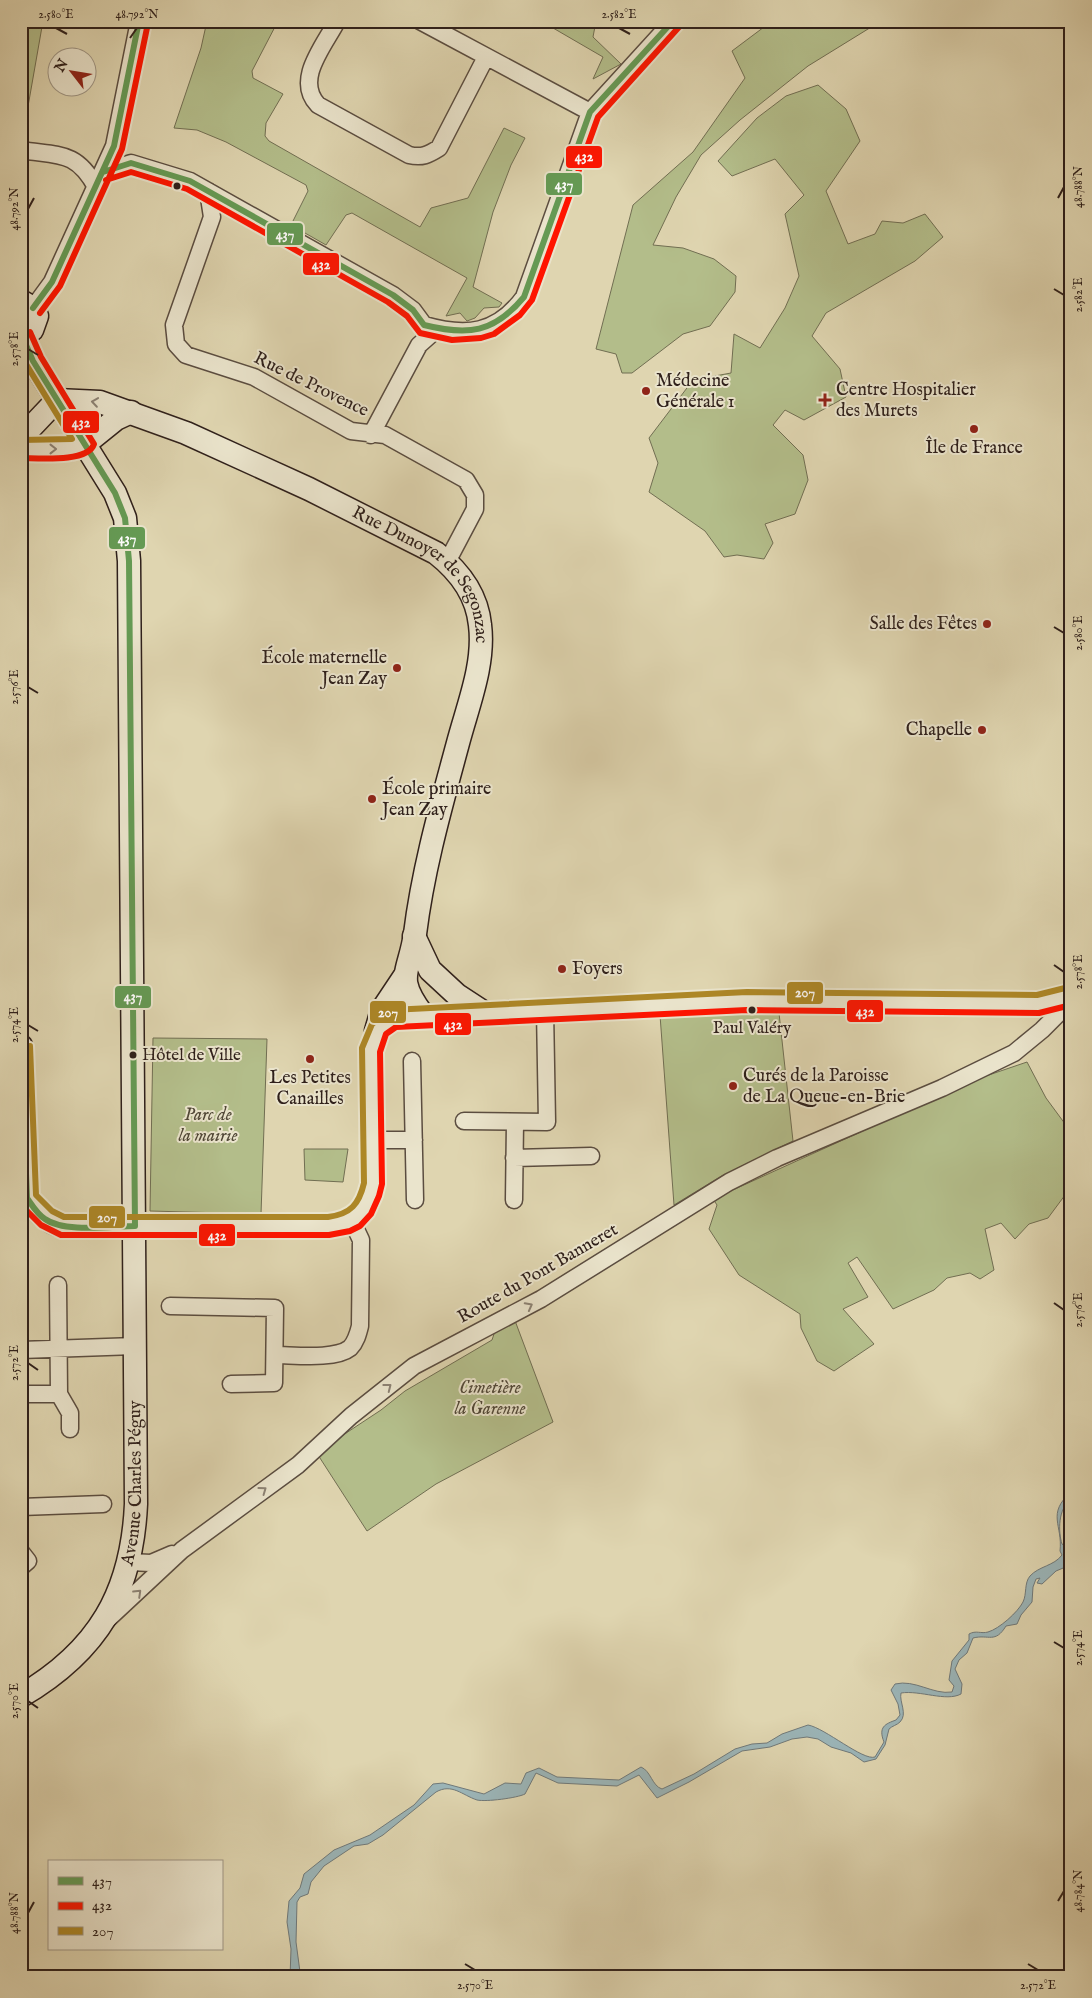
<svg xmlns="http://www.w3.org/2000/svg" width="1092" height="1998" viewBox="0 0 1092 1998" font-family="'IM FELL English',serif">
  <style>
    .green { fill: #b3bd8a; stroke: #716e52 }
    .water { fill: #9bb5b8; stroke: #707979 }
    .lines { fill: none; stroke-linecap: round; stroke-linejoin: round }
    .street-casing { stroke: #5b4d40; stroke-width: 19 }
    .secondary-casing { stroke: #2f201b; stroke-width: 25 }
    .street { stroke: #eae4cc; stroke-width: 16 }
    .secondary { stroke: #eae4cc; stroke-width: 22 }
    .bus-1-casing { stroke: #eae4cc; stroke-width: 10 }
    .bus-2-casing { stroke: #eae4cc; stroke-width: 10 }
    .bus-3-casing { stroke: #eae4cc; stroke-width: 10 }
    .bus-1 { stroke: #659a54; stroke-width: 6 }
    .bus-2 { stroke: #ff1400; stroke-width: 6 }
    .bus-3 { stroke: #ad8726; stroke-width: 6 }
    .oneway { stroke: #8c8274 }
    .ticks { fill: none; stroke: #2f201b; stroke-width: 2 }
    .bus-dot { fill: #2f201b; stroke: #eae4cc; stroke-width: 2 }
    .poi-dot { fill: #8f2418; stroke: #eae4cc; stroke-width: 2 }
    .labels { text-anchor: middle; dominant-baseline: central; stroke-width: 4; stroke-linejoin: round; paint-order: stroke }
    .bus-label { font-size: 17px; fill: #2f201b; stroke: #eae4cc }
    .poi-label { font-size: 18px; fill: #2f201b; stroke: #eae4cc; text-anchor: start }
    .street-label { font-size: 18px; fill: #2f201b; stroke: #eae4cc }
    .park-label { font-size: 18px; font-style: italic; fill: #504737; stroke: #eae4cc }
    .line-badge { stroke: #eae4cc; stroke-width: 2 }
    .badge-label { font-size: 14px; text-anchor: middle; font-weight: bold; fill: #fff }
    .neatline { fill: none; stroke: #2f201b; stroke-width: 2 }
    .ticks-label { font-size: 12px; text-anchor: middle; fill: #2f201b }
  </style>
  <rect width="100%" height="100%" fill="#dfd5b0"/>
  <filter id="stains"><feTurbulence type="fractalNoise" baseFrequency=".004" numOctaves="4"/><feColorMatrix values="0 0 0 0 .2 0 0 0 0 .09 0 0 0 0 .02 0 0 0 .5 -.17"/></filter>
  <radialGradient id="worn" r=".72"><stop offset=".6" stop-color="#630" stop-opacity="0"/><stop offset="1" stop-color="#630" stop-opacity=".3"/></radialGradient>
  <!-- green -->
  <path class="green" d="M21 21H43L23 135H21Z
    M207 21H278L252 71 253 78 283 94 266 123 265 136 269 141 420 227 431 208 468 198 504 128 525 138 511 165 493 212 473 287 502 303 499 307 484 308 475 318 467 321 460 313 446 316 467 278 352 213 346 215 326 245 291 225 308 191 306 185 226 142 197 130 174 128 201 48Z
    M541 21H596L593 37 621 64 593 79 603 57Z
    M772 21H881L808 66 740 120 701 155 676 197 653 245 683 248 714 259 736 276 735 292 710 326 683 334 632 373H622L616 354 596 349 633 205 693 152 745 78 732 51Z
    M818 85 846 109 860 141 826 191 848 244 875 234 882 221 903 223 925 214 943 237 915 261 826 313 812 336 840 369 846 397 804 420 785 410 773 425 803 455 808 480 795 514 765 524 773 543 764 559 737 555 724 557 705 531 649 492 658 463 649 438 693 380 731 373 734 334 760 348 785 308 799 276 785 214 804 195 775 159 732 176 718 161 757 118 786 96Z
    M779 1013 793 1141 723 1175 674 1205 660 1015Z
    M153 1038 267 1039 261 1214 150 1211Z
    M1027 1062 1046 1098 1071 1132V1187L1048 1218 1029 1224 1015 1239 1001 1223 985 1229 994 1270 980 1279 970 1273 947 1278 934 1290 893 1309 857 1257 848 1263 868 1297 843 1309 874 1344 834 1371 817 1361 801 1328 800 1314 739 1275 709 1229 717 1205 713 1199 977 1079Z
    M304 1149H348L343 1182 305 1180Z
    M514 1318 553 1422 436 1484 367 1531 318 1455 331 1443 381 1410 405 1391 492 1340 496 1328Z"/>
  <!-- water -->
  <path class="water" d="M1071 1492V1501C1058 1507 1058 1532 1062 1544L1071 1550 1068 1566 1056 1571 1042 1584 1037 1583 1040 1578 1036 1579 1033 1587 1032 1602 1021 1615 1017 1624 1006 1626C995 1644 989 1634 973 1638L967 1653 959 1660 955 1669 962 1684 961 1694C946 1702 920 1690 901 1693 899 1702 908 1714 900 1722 897 1725 892 1726 889 1729L885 1745 876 1759 864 1762 851 1753 831 1747 818 1739 807 1737 792 1739 770 1747 742 1751 689 1782 657 1798 639 1775 617 1786 558 1783 536 1773 525 1794C517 1798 486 1802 477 1800 462 1795 452 1783 436 1792L383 1835 368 1844 354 1846 324 1866 311 1882 308 1894 300 1897 297 1902 296 1942 300 1972 299 1977H290L291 1949 287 1922 289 1901 300 1888 304 1874 334 1850 370 1835 414 1805 433 1784 443 1783 484 1794 505 1783 521 1784 526 1773 539 1768 557 1777 619 1780 641 1767C651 1771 652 1786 662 1789L694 1774 735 1749 752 1744 767 1743 782 1734 808 1725C825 1728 863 1761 875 1757L884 1742C878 1727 885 1724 896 1720L900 1715 898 1704 891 1690 895 1684C915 1679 933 1695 952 1692L954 1686 949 1680 952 1661 969 1640V1634C976 1630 981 1634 988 1632 999 1629 1018 1612 1023 1602 1027 1594 1024 1583 1030 1576 1039 1566 1054 1566 1062 1555L1060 1551C1063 1525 1046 1514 1071 1492Z"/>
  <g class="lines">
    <defs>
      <path id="street" d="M337 21C324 46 294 80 318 105L409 155C422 158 428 155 439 148L486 57
        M420 21 590 112
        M21 150C58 156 76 150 96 187
        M103 172 131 163 190 181 393 295 413 310 424 325C466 337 497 334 524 297L590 112 673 21
        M208 191 212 217 174 325 176 344 186 355 254 377 351 431 385 435 466 480 475 495V509L447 562
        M33 308 52 282 114 146 139 21
        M371 435 419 345 437 329
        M412 1061 415 1200
        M464 1121 547 1122 545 1010
        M372 1140H414
        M514 1158 591 1156
        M514 1200 515 1122
        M170 1306 275 1308 274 1383 231 1384
        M21 1350 135 1346
        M275 1355C294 1355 335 1360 350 1348 356 1342 358 1334 360 1326L361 1240 352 1221
        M21 1394H59L58 1285
        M59 1394 70 1413V1429
        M21 1507 103 1504
        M21 1552 28 1561 21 1567
        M129 1562 151 1563 172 1554
        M107 1620 182 1550 298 1465 351 1416 414 1366 541 1299 729 1182 777 1158 942 1088 1014 1053 1042 1030 1071 1001"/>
      <g id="secondary">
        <path d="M21 301 33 308 37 316 32 330 21 336"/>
        <path id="s1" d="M57 400 100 402 186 433 309 489 436 553C459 571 477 595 480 625 485 664 468 705 458 743 441 806 423 869 415 934 409 974 394 976 423 1015"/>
        <path d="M21 438 57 400"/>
        <path d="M21 449H70L85 444 116 419 131 412"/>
        <path d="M414 936 430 970 457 995 483 1012"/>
        <path d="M376 1031 382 1010 404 977"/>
        <path d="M21 1046 27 1198C38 1211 45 1221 62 1226H329C358 1224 367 1212 373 1184L371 1050 379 1029 393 1018 747 1001 1038 1004 1071 996"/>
        <path id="s2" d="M21 1696C98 1651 132 1593 136 1504L129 561 125 518 115 493 33 361 22 336"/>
      </g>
    </defs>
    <!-- street casing -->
    <use href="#street" class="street-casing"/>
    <!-- secondary casing -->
    <use href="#secondary" class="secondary-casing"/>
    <!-- street -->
    <use href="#street" class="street"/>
    <!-- secondary -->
    <use href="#secondary" class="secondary"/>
    <defs>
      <path id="bus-1" d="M103 172 131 163 190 181 393 295 413 310 424 325C468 336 494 333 524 297L590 112 673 21
        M33 308 52 282 114 146 139 21
        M22 336 33 361 115 493 125 518 129 561 135 1226
        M21 1052 27 1198C32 1205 37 1214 45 1219 64 1233 112 1226 135 1226"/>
      <path id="bus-2" d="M106 180 131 172 187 189 388 302 407 316 420 333 452 340 481 338 494 334 520 315 532 300 598 117 679 27
        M40 313 60 286 122 149 148 23
        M21 458C37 458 88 463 94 444L41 357 30 332
        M21 1205 41 1225 61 1235H329L350 1231 360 1226 371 1214 379 1196 382 1184 380 1052 386 1034 396 1027 747 1010 1039 1013 1071 1005"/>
      <path id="bus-3" d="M21 356 72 439 21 440
        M30 1046 36 1195 52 1211 64 1217H328C351 1214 359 1204 364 1183L362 1048 372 1024 391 1010 747 992 1037 995 1069 987"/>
    </defs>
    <!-- bus-1 casing -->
    <use href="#bus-1" class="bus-1-casing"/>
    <!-- bus-2 casing -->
    <use href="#bus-2" class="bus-2-casing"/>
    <!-- bus-3 casing -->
    <use href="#bus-3" class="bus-3-casing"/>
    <!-- bus-1 -->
    <use href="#bus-1" class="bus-1"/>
    <!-- bus-2 -->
    <use href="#bus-2" class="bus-2"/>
    <!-- bus-3 -->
    <use href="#bus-3" class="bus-3"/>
  </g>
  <!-- one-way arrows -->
  <defs><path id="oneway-chevron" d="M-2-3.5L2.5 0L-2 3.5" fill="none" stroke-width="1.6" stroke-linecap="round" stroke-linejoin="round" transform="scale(1.25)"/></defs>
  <g class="oneway">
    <use href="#oneway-chevron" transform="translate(95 402) rotate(-172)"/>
    <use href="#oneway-chevron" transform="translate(53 449)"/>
    <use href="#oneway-chevron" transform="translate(529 1306) rotate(-28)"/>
    <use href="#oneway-chevron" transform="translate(388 1387) rotate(-38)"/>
    <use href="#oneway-chevron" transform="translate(263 1490) rotate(-36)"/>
    <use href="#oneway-chevron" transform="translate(138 1593) rotate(-44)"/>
  </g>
  <!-- ticks -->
  <path class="ticks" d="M56 28 67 34M619 28 630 34M130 38 137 28M1058 198 1064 187M28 209 34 198M1054 289 1064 295M28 349 38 355M1054 627 1064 633M28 687 38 693M1054 965 1064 972M28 1025 38 1031M1054 1303 1064 1310M28 1363 38 1370M1054 1642 1064 1648M28 1701 38 1708M1058 1901 1064 1891M28 1913 34 1902M465 1964 475 1970M1028 1964 1038 1970"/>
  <!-- markers -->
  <g class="bus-dot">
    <circle cx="177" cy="186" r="4.5"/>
    <circle cx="752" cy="1010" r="4.5"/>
    <circle cx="133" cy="1055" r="4.5"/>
  </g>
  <g class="poi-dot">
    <circle cx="646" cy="391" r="5"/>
    <path d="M822.5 392.5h5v5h5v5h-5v5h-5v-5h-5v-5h5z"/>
    <circle cx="974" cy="429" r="5"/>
    <circle cx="987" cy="624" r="5"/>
    <circle cx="397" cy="668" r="5"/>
    <circle cx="982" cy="730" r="5"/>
    <circle cx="372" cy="799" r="5"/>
    <circle cx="562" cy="969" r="5"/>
    <circle cx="310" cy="1059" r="5"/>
    <circle cx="733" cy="1086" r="5"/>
  </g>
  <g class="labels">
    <!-- bus labels -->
    <g class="bus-label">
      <text x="752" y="1028">Paul Valéry</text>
      <text x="142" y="1055" text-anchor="start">Hôtel de Ville</text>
    </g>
    <!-- poi labels -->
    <g class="poi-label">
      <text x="656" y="381">Médecine<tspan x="656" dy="21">Générale 1</tspan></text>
      <text x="836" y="390">Centre Hospitalier<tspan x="836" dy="21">des Murets</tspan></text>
      <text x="974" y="448" text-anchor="middle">Île de France</text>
      <text x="977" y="624" text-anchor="end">Salle des Fêtes</text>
      <text x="387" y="658" text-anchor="end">École maternelle<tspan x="387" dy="21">Jean Zay</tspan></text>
      <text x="972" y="730" text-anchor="end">Chapelle</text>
      <text x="382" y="789">École primaire<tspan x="382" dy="21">Jean Zay</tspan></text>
      <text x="572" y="969">Foyers</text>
      <text x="743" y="1076">Curés de la Paroisse<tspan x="743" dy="21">de La Queue-en-Brie</tspan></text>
      <text x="310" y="1078" text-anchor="middle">Les Petites<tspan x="310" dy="21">Canailles</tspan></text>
    </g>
    <!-- street labels -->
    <g class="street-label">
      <text transform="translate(311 385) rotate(26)">Rue de Provence</text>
      <text stroke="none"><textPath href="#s1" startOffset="418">Rue Dunoyer de Segonzac</textPath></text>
      <text transform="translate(538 1274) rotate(-30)">Route du Pont Banneret</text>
      <text stroke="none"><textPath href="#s2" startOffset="256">Avenue Charles Péguy</textPath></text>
    </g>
    <!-- park labels -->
    <g class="park-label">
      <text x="208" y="1115">Parc de<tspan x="208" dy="21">la mairie</tspan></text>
      <text x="490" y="1388">Cimetière<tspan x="490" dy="21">la Garenne</tspan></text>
    </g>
  </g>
  <g class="line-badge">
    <rect x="565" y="145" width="38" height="24" rx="5" fill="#ff1400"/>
    <rect x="545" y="172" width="38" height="24" rx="5" fill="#659a54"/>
    <rect x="266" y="222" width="38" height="24" rx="5" fill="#659a54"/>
    <rect x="302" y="252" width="38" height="24" rx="5" fill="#ff1400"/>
    <rect x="62" y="410" width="38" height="24" rx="5" fill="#ff1400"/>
    <rect x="108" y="526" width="38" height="24" rx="5" fill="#659a54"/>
    <rect x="786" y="981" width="38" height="24" rx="5" fill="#ad8726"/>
    <rect x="114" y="985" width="38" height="24" rx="5" fill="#659a54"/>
    <rect x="846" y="999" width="38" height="24" rx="5" fill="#ff1400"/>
    <rect x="369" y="1000" width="38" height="24" rx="5" fill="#ad8726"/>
    <rect x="434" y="1012" width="38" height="24" rx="5" fill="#ff1400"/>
    <rect x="88" y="1205" width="38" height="24" rx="5" fill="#ad8726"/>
    <rect x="198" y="1223" width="38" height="24" rx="5" fill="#ff1400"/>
  </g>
  <g class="badge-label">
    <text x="584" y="161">432</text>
    <text x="564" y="189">437</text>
    <text x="285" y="239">437</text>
    <text x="321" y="269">432</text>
    <text x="81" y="427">432</text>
    <text x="127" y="543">437</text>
    <text x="805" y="997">207</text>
    <text x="133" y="1001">437</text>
    <text x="865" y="1016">432</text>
    <text x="388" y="1017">207</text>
    <text x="453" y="1029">432</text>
    <text x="107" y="1222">207</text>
    <text x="217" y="1240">432</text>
  </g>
  <!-- margin -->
  <rect width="1092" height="1998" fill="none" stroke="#dfd5b0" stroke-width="55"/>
  <!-- legend -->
  <rect x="48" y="1860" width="175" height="90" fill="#eae4cc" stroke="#9f9685"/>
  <rect x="58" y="1877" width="25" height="8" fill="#659a54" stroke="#9f9685"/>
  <text x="92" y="1886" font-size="15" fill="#2f201b">437</text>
  <rect x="58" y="1902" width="25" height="8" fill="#ff1400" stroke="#9f9685"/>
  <text x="92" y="1910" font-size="15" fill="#2f201b">432</text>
  <rect x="58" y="1927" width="25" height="8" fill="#ad8726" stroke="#9f9685"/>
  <text x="92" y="1936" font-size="15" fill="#2f201b">207</text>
  <!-- north arrow -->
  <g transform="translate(72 72) rotate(301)"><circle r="24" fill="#eae4cc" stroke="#9f9685"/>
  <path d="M0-4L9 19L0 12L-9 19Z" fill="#8f2418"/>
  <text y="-8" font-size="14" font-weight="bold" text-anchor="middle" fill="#2f201b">N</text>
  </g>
  <rect x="28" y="28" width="1036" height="1942" class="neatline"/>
  <g class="ticks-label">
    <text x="56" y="18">2.580°E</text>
    <text x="137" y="18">48.792°N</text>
    <text x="619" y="18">2.582°E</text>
    <text transform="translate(1078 187) rotate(-90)" y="4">48.788°N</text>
    <text transform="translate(14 209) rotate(-90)" y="4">48.792°N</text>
    <text transform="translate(1078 295) rotate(-90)" y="4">2.582°E</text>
    <text transform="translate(14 349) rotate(-90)" y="4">2.578°E</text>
    <text transform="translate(1078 633) rotate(-90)" y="4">2.580°E</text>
    <text transform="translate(14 687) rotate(-90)" y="4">2.576°E</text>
    <text transform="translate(1078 972) rotate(-90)" y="4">2.578°E</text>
    <text transform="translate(14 1025) rotate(-90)" y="4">2.574°E</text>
    <text transform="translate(1078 1310) rotate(-90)" y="4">2.576°E</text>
    <text transform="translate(14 1363) rotate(-90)" y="4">2.572°E</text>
    <text transform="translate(1078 1648) rotate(-90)" y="4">2.574°E</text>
    <text transform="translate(14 1701) rotate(-90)" y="4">2.570°E</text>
    <text transform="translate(1078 1891) rotate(-90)" y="4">48.784°N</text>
    <text transform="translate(14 1913) rotate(-90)" y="4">48.788°N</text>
    <text x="475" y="1989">2.570°E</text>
    <text x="1038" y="1989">2.572°E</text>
  </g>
  <rect width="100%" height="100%" filter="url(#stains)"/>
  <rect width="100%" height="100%" fill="url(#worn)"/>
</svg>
